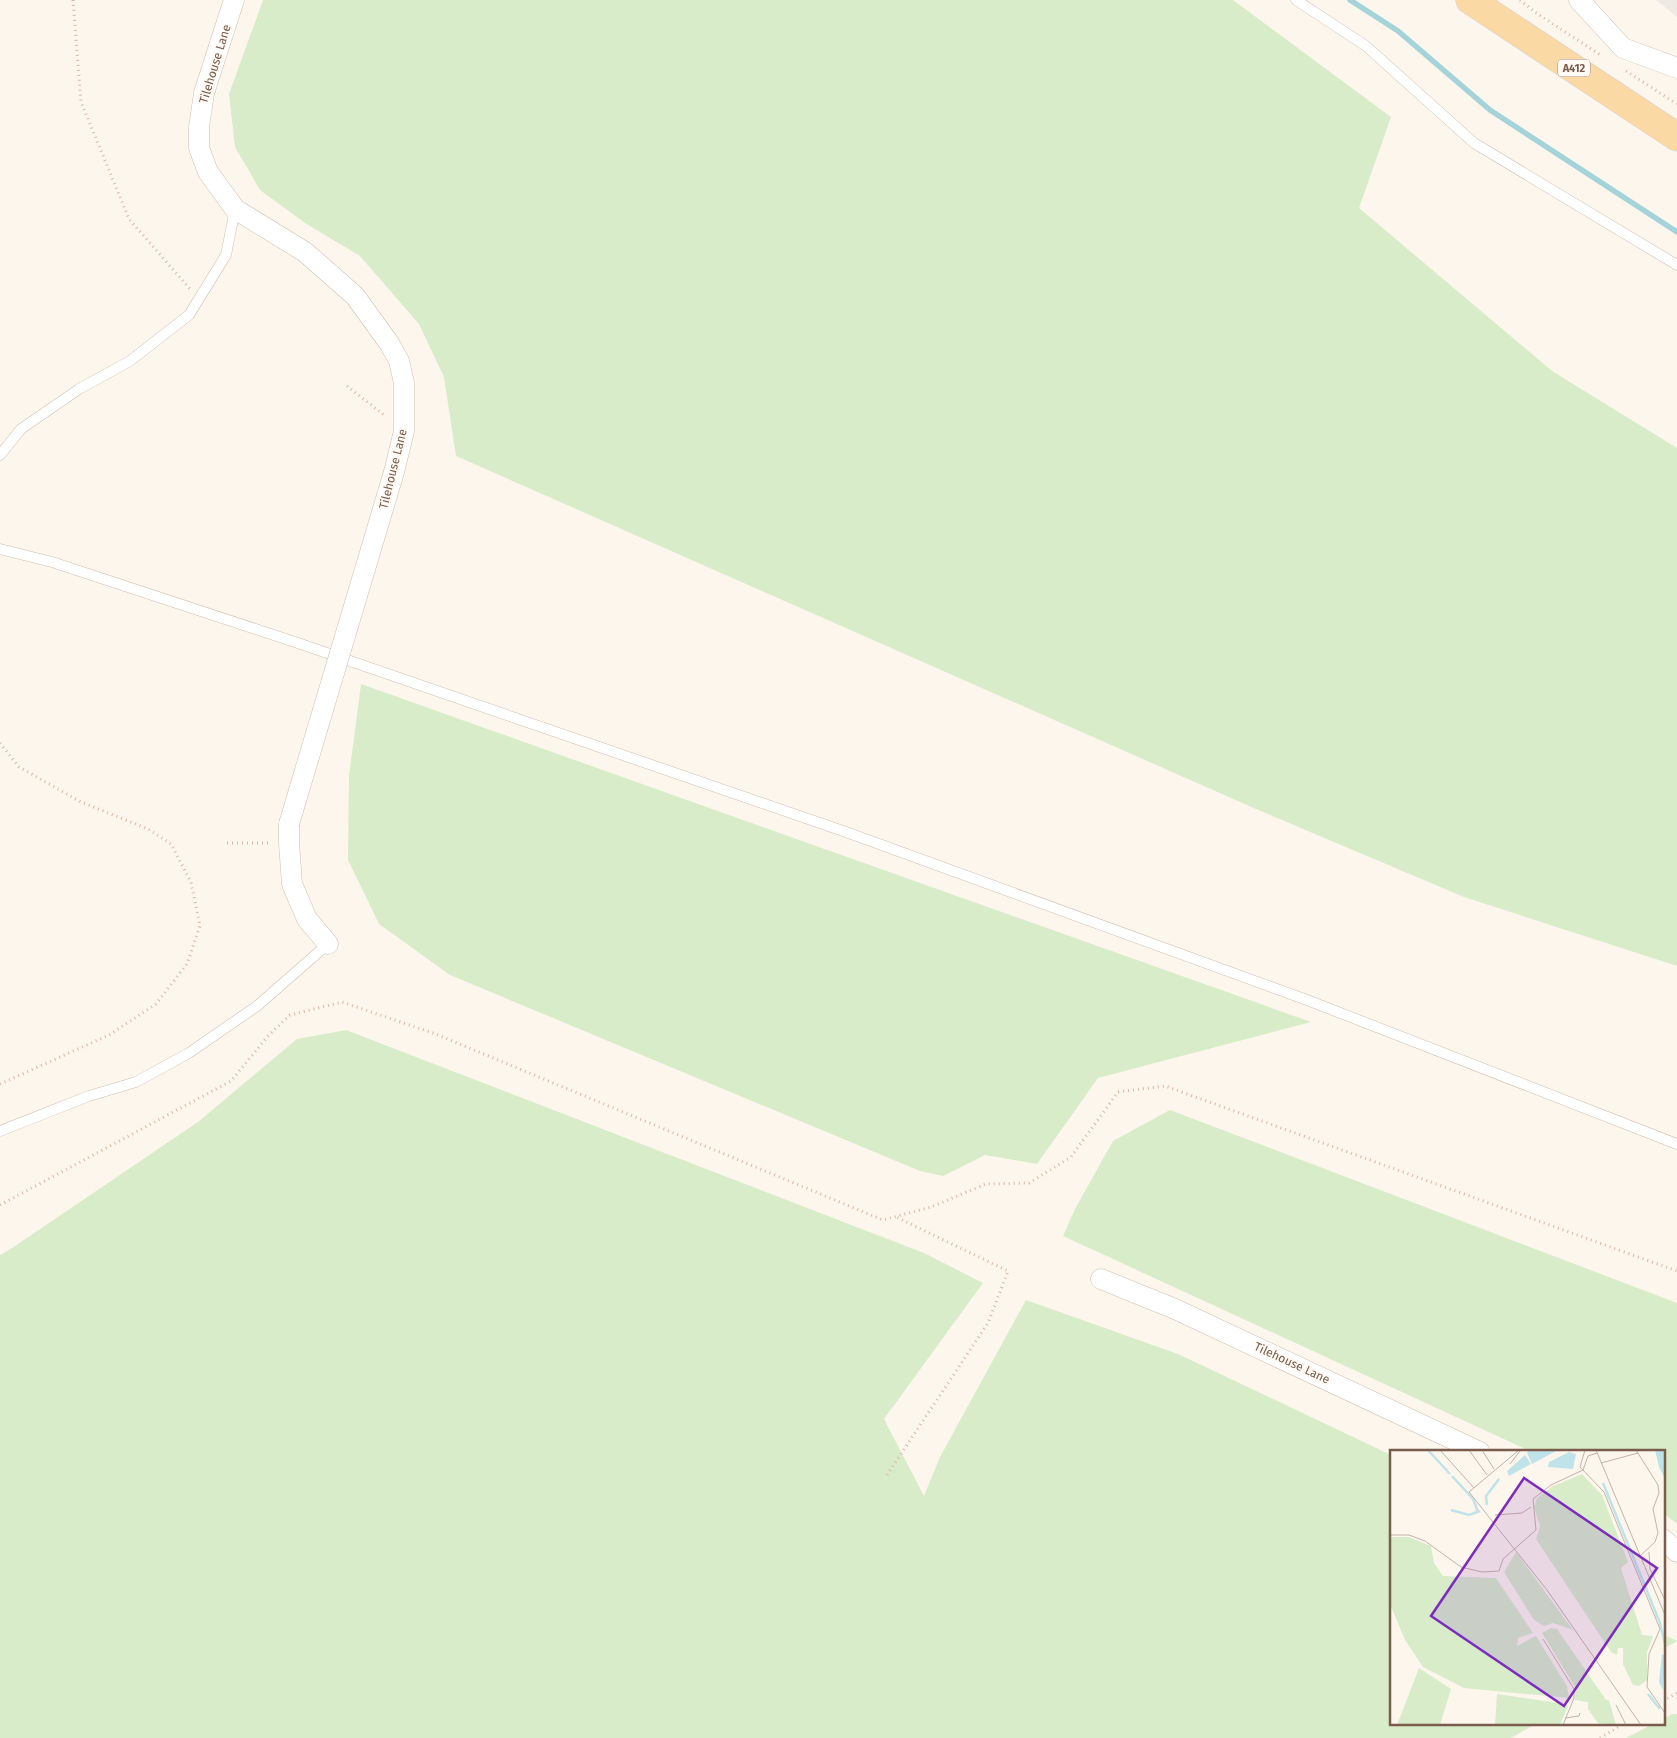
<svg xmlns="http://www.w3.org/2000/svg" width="1677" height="1738" viewBox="0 0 1677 1738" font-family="'Fira Sans',sans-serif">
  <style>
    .industrial { fill: #efe9e4 }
    .green { fill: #d8ecc9 }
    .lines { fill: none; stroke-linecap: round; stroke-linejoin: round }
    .stream { stroke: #a5d3da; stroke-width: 5.5 }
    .service-casing { stroke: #d1beb0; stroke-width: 11 }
    .minor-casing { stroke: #d1beb0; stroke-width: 21 }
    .primary-casing { stroke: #dad1cd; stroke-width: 29 }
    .path { stroke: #d9b8a5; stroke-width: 3; stroke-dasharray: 1 4; stroke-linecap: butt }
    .service { stroke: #fff; stroke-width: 10 }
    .minor { stroke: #fff; stroke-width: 20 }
    .primary { stroke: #fbd9a5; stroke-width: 28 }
    .minor-bridge-casing { stroke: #d1beb0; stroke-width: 21; stroke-linecap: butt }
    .minor-bridge { stroke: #fff; stroke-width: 20 }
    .labels { text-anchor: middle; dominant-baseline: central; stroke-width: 4.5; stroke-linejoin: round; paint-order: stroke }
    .shield { fill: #fffaf3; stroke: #a28b7f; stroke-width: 1 }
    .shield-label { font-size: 11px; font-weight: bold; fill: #7a5c4d }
    .street-label { font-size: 12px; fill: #7a5c4d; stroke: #fffaf3 }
    .inset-river { fill: none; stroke: #bfe3e8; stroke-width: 2.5 }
    .inset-road { fill: none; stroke: #c5b3a7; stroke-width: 1 }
    .view { fill: #7b2cbf; fill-opacity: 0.15; stroke: #7b2cbf; stroke-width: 2.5 }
    .inset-edge { fill: none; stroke: #7a5c4d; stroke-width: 2.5 }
  </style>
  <rect width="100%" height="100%" fill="#fdf6ec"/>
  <!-- industrial -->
  <path class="industrial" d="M1656 0H1677V17Z"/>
  <!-- green -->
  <path class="green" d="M263 0H1233L1391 117 1359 208 1552 371 1677 448V966L1464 897 1256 809 456 456 444 377 419 324 360 256 305 223 260 190 235 147 229 94Z
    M361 684 1311 1022 1098 1078 1037 1164 985 1155 943 1176 920 1171 450 975 379 924 348 860 349 776Z
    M346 1030 924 1253 983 1283 884 1419 924 1496 940 1457 1026 1300 1178 1354 1391 1455V1724H1535L1511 1738H0V1255L12 1248 198 1122 297 1039Z
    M1170 1110 1677 1303V1524L1663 1513V1452H1532L1063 1236 1075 1209 1113 1141Z
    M1663 1634 1677 1641 1663 1649Z
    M1672 1714H1677V1738H1626L1653 1724H1663V1719Z"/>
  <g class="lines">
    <!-- stream -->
    <path class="stream" d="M1350 0 1398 31 1490 110 1677 232"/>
    <defs>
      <path id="service" d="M1296 0 1366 46 1474 143 1677 265
        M0 455 21 429 79 389 130 361 189 315 226 255 235 209
        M0 549 52 562 295 642 846 832 1307 1000 1677 1144
        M0 1131 89 1096 136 1082 189 1053 257 1006 328 944"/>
      <path id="minor" d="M234 0 204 93 199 127V148L208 172 235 209 305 252 355 296 389 343 399 361 404 383V431L394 472
        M1579 0 1623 48 1677 68
        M289 824V843L292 884 307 919 328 944
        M1101 1279 1175 1309 1480 1452
        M1663 1539 1677 1552"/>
      <path id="primary" d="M1470 0 1677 137"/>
    </defs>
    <!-- service casing -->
    <use href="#service" class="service-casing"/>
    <!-- minor casing -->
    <use href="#minor" class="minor-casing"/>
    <!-- primary casing -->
    <use href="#primary" class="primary-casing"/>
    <!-- path -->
    <path class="path" d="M73 0 81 102 129 219 190 289
      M1520 0 1535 12 1602 56
      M1626 71 1677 104
      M347 386 384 415
      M0 743 19 767 81 802 148 829 171 844 191 882 200 926 187 964 156 1004 109 1035 0 1084
      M227 843H270
      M0 1205 231 1081 268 1036 290 1015 342 1002 433 1033 883 1220 931 1207 986 1184 1029 1183 1071 1157 1118 1092 1165 1086 1677 1271
      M887 1475 988 1323 1008 1271 896 1217
      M1663 1701 1677 1693
      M1600 1738 1623 1724"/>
    <!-- service -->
    <use href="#service" class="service"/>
    <!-- minor -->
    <use href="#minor" class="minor"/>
    <!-- primary -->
    <use href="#primary" class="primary"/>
    <defs>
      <path id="minor-bridge" d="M289 824 394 472"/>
    </defs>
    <!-- minor-bridge casing -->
    <use href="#minor-bridge" class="minor-bridge-casing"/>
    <!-- minor-bridge -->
    <use href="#minor-bridge" class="minor-bridge"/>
  </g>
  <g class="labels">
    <!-- shield labels -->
    <rect class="shield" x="1558" y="59.5" width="32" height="17" rx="4"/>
    <g class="shield-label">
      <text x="1574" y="68">A412</text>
    </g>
    <!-- street labels -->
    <g class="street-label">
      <text transform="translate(215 64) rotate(-73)">Tilehouse Lane</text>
      <text transform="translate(393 469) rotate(-76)">Tilehouse Lane</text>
      <text transform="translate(1292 1363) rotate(25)">Tilehouse Lane</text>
    </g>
  </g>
  <!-- overview -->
  <g transform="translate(1390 1450)">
    <rect width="275" height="275" fill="#fdf6ec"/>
    <path d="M192 24 212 45 238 112 231 118 252 185 263 186 257 202V230L249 236 243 235 233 214V198H228L227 205 221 202 146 89 150 76 144 57 147 48 163 36ZM0 87H19L41 96 44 113 53 126 106 128 143 183 128 188 127 196 146 186 177 236 179 248 74 238 33 217 15 190 0 154ZM126 102 183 180 163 173 154 176 144 170 114 122ZM161 178 167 179 216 250H219L226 275 208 273 198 259V252L185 250V237L152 183ZM29 218 61 239 50 275H7ZM107 244 175 254 178 256 170 275H105Z" fill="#d8ecc9"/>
    <path d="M139 0H168L142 14 137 3ZM265 0H275V29L269 17ZM179 2 186 4 183 19 158 17 159 12ZM135 5 141 14 119 26 117 21ZM272 204 275 206 273 240 269 232Z" fill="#bfe3e8"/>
    <path class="inset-river" d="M38 0 60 24M62 26 83 49 88 62M213 33 270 173 275 194M97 55 96 46 109 29M61 60 79 65 90 61M258 244 270 259"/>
    <path class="inset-road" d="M50 0 84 38M79 0 97 25M92 0 104 19M129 0 79 42 157 140 251 275M195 0 190 17 214 42 270 179 259 204 257 237 275 263M206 0 275 165M246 0 268 35 269 43 263 59 268 83 265 92 250 106M211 13 248 3M120 14 130 1M105 65 132 63 141 57M0 85H19L35 91 71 117 92 122 109 121 113 109 146 80 143 49 161 35 193 20 198 6 207 3M259 102 260 119 275 150M153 189 184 239V248L173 275M226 255 236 275M175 268 189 266 190 263"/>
    <path class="view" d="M134 28 267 118 174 256 41 166Z"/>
    <rect width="275" height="275" class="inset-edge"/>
  </g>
</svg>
